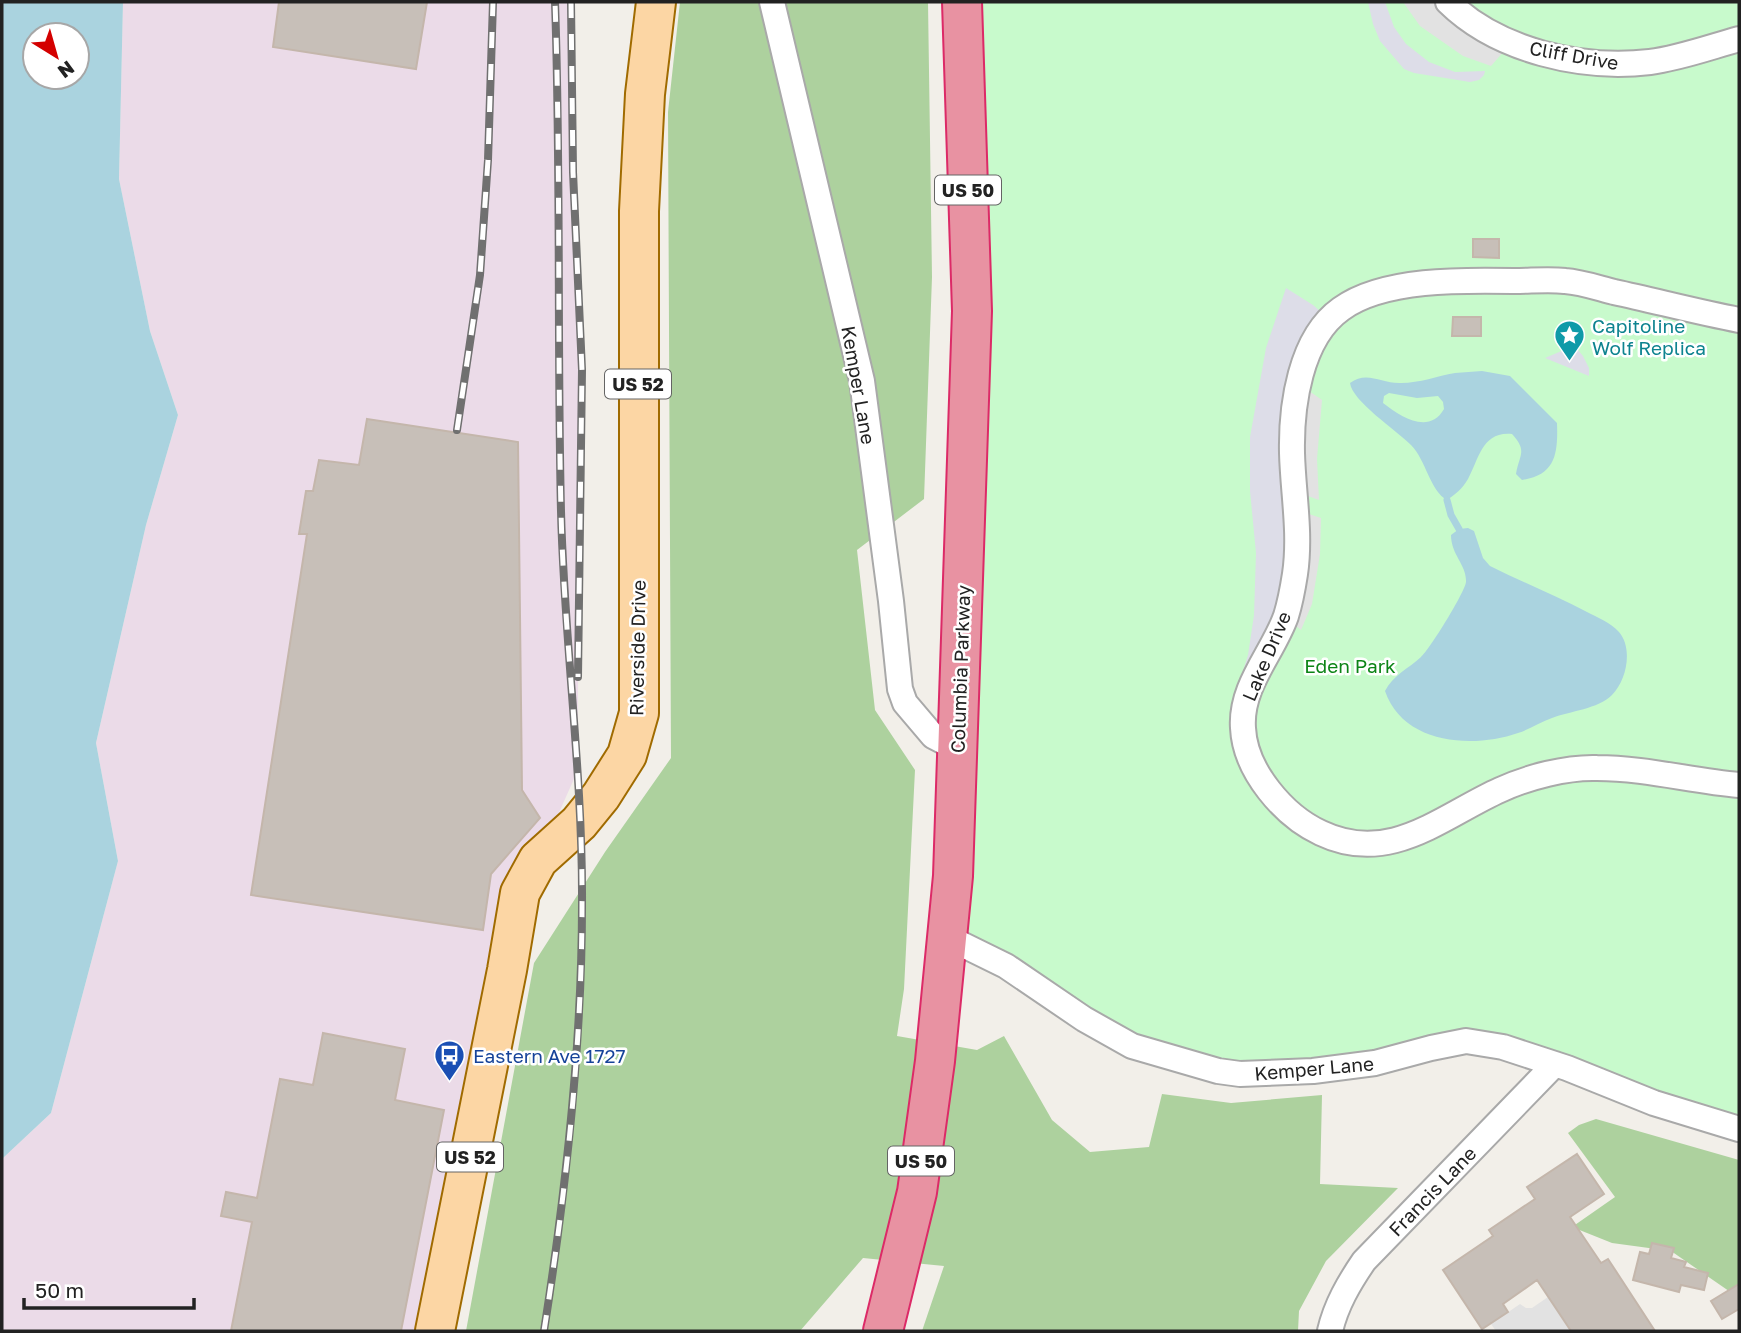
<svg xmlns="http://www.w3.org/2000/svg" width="1741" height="1333" viewBox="0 0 1741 1333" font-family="'Golos Text',sans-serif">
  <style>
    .industrial { fill: #ebdbe8 }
    .forest { fill: #add19e }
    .park { fill: #c8facc }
    .parking { fill: #e2e2e2 }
    .plaza { fill: #dddde8 }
    .water { fill: #aad3df; fill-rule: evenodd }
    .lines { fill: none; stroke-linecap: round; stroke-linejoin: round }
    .stream { stroke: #aad3df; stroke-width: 7 }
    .building { fill: #c7bfb8; stroke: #c4b6ab; stroke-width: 2 }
    .street-casing { stroke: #a9a9a9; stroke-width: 28 }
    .primary-casing { stroke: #a06b00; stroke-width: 42 }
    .highway-casing { stroke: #dc2a67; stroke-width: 42 }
    .street { stroke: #fff; stroke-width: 24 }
    .primary { stroke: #fcd6a4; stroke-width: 38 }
    .highway { stroke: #e892a2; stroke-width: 38 }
    .rail-casing { stroke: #707070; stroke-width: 8 }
    .rail { stroke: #fff; stroke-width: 5; stroke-dasharray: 16; stroke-linecap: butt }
    .labels { text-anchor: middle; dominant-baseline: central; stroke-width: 5; stroke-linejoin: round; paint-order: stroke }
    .shield { fill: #fff; stroke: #646464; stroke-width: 2 }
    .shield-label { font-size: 18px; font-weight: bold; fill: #222 }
    .street-label { font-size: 19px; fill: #222; stroke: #fff }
    .culture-label { font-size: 19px; fill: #0d838f; stroke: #fff; text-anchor: start }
    .park-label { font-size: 19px; fill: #0c8416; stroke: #fff }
    .transit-label { font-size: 19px; fill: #164399; stroke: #fff; text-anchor: start }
  </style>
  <rect width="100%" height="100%" fill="#f2efe9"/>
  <!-- industrial -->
  <path class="industrial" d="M123 2H571L573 172 582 370 577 772 538 860 435 1331H2L3 1158 51 1113 118 861 96 743 146 525 178 415 150 331 119 179Z"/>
  <!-- forest -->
  <path class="forest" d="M680 2H928L932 277 924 499 857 550 875 710 915 770 904 989 897 1036 977 1050 1004 1036 1052 1120 1090 1152 1149 1147 1162 1094 1231 1103 1322 1095 1320 1184 1398 1188 1326 1261 1299 1311 1298 1331H922L944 1266 863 1258 800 1331H466L534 963 605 852 671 758 668 112Z
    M1596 1119 1739 1160V1298L1671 1251 1612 1243 1572 1227 1615 1197 1568 1133 1579 1125Z"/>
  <!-- park -->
  <path class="park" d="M962 2H1739V1129L1503 1047 1313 1071 1176 1060 947 937Z"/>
  <!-- parking -->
  <path class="parking" d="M1403 2H1448L1512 42 1491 66 1463 56 1420 26Z
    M1299 384 1322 400 1317 459 1319 500 1305 495 1306 513 1321 518 1320 554 1312 604 1301 630 1285 617Z
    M1548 1297 1571 1331H1496L1491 1324 1520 1304 1526 1308H1532Z"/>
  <!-- plaza -->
  <path class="plaza" d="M1368 2H1385L1394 27 1406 44 1429 62 1455 72 1485 71 1484 75 1479 80 1470 82 1414 73 1404 69 1380 41 1373 24Z
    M1286 288 1313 305 1329 319 1309 352 1295 573 1239 684 1248 655 1254 615 1256 553 1250 491V437L1266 348Z
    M1571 347 1578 350 1583 356 1589 368V376L1545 358Z"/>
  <!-- water -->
  <path class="water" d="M2 2H123L119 179 150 331 178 415 146 525 96 743 118 861 51 1113 3 1158 2 1166ZM35 35H77V77H35Z
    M1482 371 1510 376 1557 423C1558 453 1556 475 1522 480L1516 474C1519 455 1528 451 1512 434 1482 431 1479 459 1468 479 1462 489 1456 494 1447 500 1430 491 1426 460 1411 445 1396 430 1352 401 1350 383 1367 370 1382 384 1401 383 1420 383 1437 376 1455 373 1464 372 1473 372 1482 371ZM1389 393 1417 398 1438 396 1443 402 1444 409C1429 435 1401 417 1383 403L1384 396Z
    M1468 528 1474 531 1483 558 1490 566C1522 582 1555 595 1587 612 1597 617 1611 623 1619 632 1633 648 1627 680 1612 695 1598 709 1570 711 1552 718 1541 722 1530 729 1518 733 1472 749 1403 744 1385 691 1393 675 1408 669 1421 657 1430 649 1465 592 1466 582 1467 565 1451 555 1451 535L1459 529Z"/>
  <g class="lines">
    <!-- stream -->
    <path class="stream" d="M1447 500 1451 515 1459 529"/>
  </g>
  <!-- building -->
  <path class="building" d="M279 2H427L416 69 273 47Z
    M1473 239H1499V258L1473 257Z
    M1453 317H1481V336H1452Z
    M367 419 518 442 522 790 540 818 491 874 483 930 251 895 307 534H299L306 491H313L319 460 359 465Z
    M323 1033 405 1049 395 1100 444 1110 401 1331H231L252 1222 221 1216 226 1192 257 1198 280 1079 313 1085Z
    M1577 1154 1604 1194 1570 1217 1601 1263 1608 1259 1655 1331H1571L1537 1280 1503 1304 1508 1312 1482 1329 1443 1270 1493 1236 1489 1230 1535 1199 1527 1187Z
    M1652 1243 1674 1248 1671 1258 1686 1262 1684 1267 1708 1273 1704 1290 1681 1285 1679 1292 1633 1280 1640 1252 1649 1254Z
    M1739 1284V1309L1722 1319 1711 1301Z"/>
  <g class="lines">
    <defs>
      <path id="street" d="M772 2 862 381 891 601 900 689 905 703 933 736 958 749
        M1448 2C1498 51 1582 70 1650 62 1680 58 1710 47 1739 39
        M1739 320C1697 312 1656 301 1614 292 1598 288 1581 282 1565 281 1549 279 1531 281 1515 281 1465 280 1383 278 1341 309 1300 338 1291 406 1292 453 1293 493 1301 533 1295 574 1293 587 1290 603 1286 616 1273 653 1240 686 1243 728 1245 771 1284 816 1321 833 1390 866 1442 816 1500 790 1528 777 1567 767 1597 768 1645 768 1692 781 1739 785
        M947 937 1006 966 1084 1019 1132 1046 1218 1071 1240 1074 1313 1071 1375 1063 1431 1048 1466 1041 1503 1047 1567 1068 1654 1103 1739 1129
        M1330 1331C1336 1305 1349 1283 1364 1261L1555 1064"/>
      <path id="primary" d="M435 1331 507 970 520 893 538 860 579 823 601 796 627 755 639 713V211L645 94 656 2"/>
      <path id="highway" d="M883 1331 917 1192 935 1061 953 876 972 311 962 2"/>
    </defs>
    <!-- street casing -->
    <use href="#street" class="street-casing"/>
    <!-- primary casing -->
    <use href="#primary" class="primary-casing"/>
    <!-- highway casing -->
    <use href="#highway" class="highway-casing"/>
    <!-- street -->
    <use href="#street" class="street"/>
    <!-- primary -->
    <use href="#primary" class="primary"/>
    <!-- highway -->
    <use href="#highway" class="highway"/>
    <defs>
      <path id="rail" d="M571 2 573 172 582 370 578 677
        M457 430 480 275 488 160 493 2
        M544 1331C566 1190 582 1048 582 905 583 773 564 642 561 511 557 341 561 171 555 2"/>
    </defs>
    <!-- rail casing -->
    <use href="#rail" class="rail-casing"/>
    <!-- rail -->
    <use href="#rail" class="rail"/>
  </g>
  <!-- icons -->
  <defs>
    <symbol id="sight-pin" viewBox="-11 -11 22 30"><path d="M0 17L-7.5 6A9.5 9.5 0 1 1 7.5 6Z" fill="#0f9aa8" stroke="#fff"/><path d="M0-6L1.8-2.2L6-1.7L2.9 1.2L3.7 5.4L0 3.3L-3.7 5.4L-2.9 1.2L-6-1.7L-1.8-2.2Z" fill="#fff"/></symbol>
    <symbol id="bus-pin" viewBox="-11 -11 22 30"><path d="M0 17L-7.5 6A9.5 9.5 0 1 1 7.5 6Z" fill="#1a4fb4" stroke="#fff"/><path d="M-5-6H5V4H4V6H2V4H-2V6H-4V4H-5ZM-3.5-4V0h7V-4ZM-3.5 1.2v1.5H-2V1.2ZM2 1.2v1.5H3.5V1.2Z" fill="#fff"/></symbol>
  </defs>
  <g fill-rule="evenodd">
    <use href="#sight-pin" x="1552" y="318" width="35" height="47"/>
    <use href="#bus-pin" x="432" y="1038" width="35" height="47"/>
  </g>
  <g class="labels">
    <!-- shield labels -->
    <g class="shield">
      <rect x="935" y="175.5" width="66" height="29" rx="5"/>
      <rect x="605" y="369.5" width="66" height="29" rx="5"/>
      <rect x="437" y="1142.5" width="66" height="29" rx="5"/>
      <rect x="888" y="1146.5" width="66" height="29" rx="5"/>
    </g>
    <g class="shield-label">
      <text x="968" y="190">US 50</text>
      <text x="638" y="384">US 52</text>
      <text x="470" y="1157">US 52</text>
      <text x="921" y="1161">US 50</text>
    </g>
    <!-- street labels -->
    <g class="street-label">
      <text transform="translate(1574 55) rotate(10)">Cliff Drive</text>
      <text transform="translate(859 385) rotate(80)">Kemper Lane</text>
      <text transform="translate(637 648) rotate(-89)">Riverside Drive</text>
      <text transform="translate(1266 656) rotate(-67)">Lake Drive</text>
      <text transform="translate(960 669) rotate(-88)">Columbia Parkway</text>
      <text transform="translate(1314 1068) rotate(-5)">Kemper Lane</text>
      <text transform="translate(1432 1191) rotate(-46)">Francis Lane</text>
    </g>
    <!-- culture labels -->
    <g class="culture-label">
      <text x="1592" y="325">Capitoline<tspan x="1592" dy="22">Wolf Replica</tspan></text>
    </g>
    <!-- park labels -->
    <g class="park-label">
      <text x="1350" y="665">Eden Park</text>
    </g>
    <!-- transit labels -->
    <g class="transit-label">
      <text x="473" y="1055">Eastern Ave 1727</text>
    </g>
  </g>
  <!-- border -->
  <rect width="1741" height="1333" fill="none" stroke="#222222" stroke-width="7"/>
  <!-- north arrow -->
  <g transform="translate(56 56) rotate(143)"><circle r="33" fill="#ffffff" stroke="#a7a7a7" stroke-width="2"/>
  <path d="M0-5L12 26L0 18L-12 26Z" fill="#d40000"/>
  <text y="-10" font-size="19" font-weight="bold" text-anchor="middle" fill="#222222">N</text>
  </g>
  <!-- scale -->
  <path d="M24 1298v10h170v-10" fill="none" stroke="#222222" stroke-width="3.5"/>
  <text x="35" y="1298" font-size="21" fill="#222222" stroke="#ffffff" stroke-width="5" paint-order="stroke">50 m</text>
</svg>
